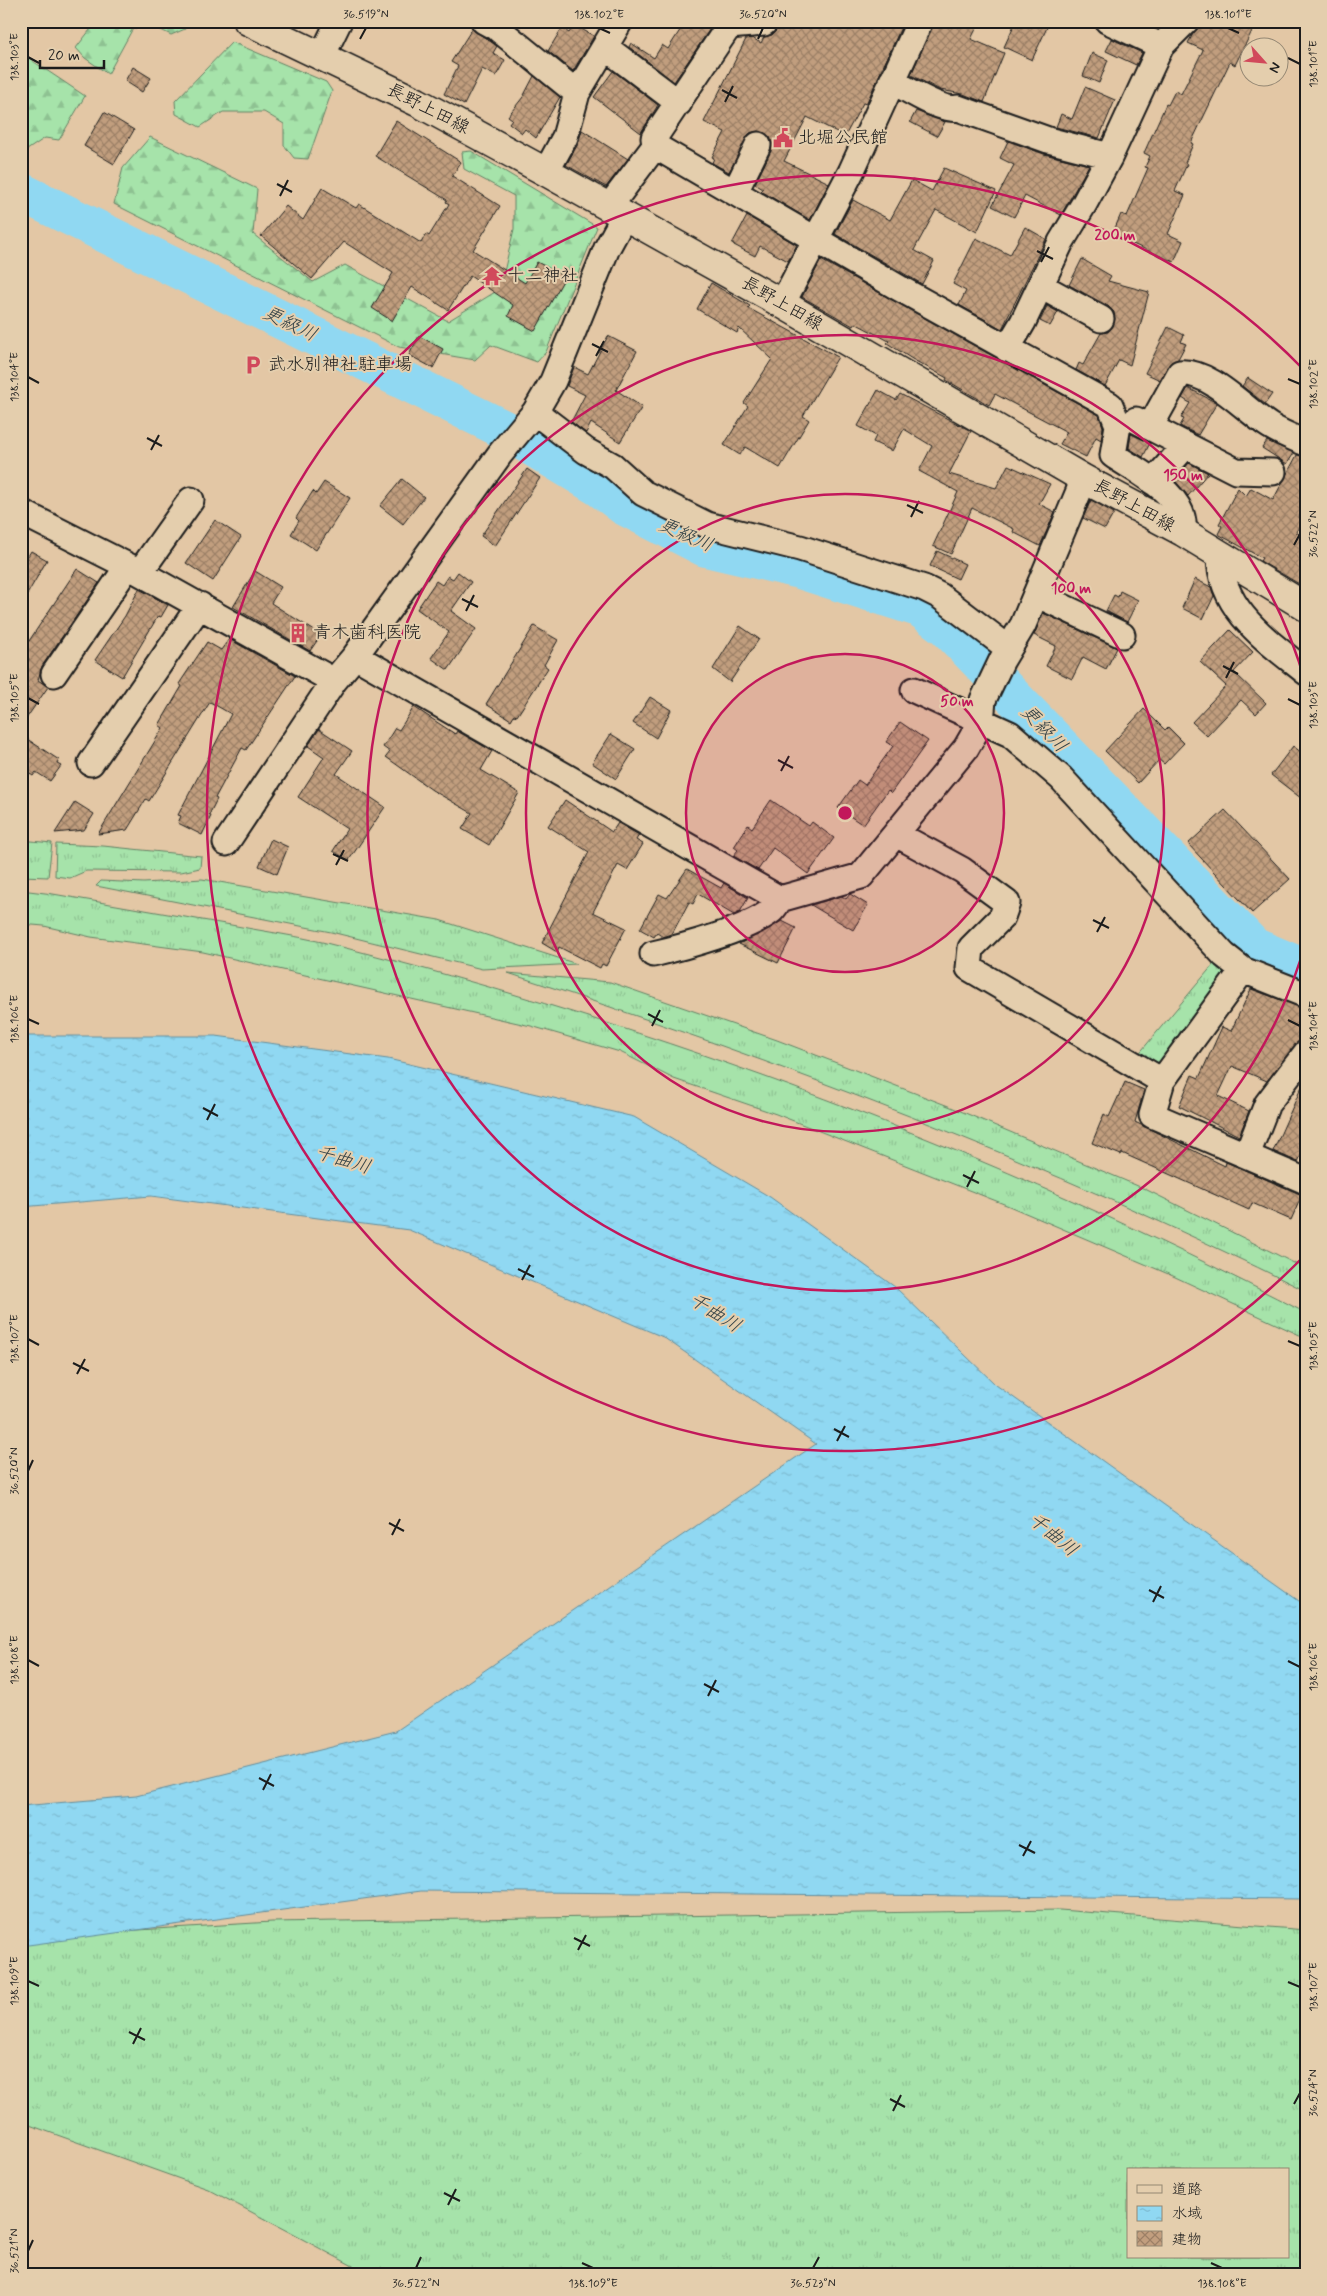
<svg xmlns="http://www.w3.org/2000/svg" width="1327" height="2296" viewBox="0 0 1327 2296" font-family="Mynerve,'Klee One',sans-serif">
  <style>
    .grass { fill: url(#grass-tufts); stroke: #618063; fill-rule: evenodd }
    .forest { fill: url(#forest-firs); stroke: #618063 }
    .water { fill: url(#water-ripples); stroke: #628d9c }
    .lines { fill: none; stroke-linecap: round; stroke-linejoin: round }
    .river { stroke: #90d8f2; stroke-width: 39 }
    .building { fill: url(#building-cross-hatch); stroke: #1c1c1c }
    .minor-casing { stroke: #1c1c1c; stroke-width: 29 }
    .major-casing { stroke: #1c1c1c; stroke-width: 31 }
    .minor { stroke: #e4cead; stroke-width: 25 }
    .major { stroke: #e4cead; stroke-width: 28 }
    .ticks { fill: none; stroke: #1c1c1c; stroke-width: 2 }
    .ring { fill: none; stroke: #c2185b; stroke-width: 2.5 }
    .labels { text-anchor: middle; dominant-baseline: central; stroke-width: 4; stroke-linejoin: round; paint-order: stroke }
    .street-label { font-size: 18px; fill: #1c1c1c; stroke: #e4cead }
    .poi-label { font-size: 18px; fill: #1c1c1c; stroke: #e4cead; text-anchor: start }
    .water-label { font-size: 19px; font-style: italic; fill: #334247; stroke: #e4cead }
    .centre { fill: #c2185b; stroke: #e4cead; stroke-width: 2.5 }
    .ring-label { font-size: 15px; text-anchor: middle; font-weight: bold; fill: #c2185b; stroke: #e4cead; stroke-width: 4; stroke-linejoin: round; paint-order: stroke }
    .neatline { fill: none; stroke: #1c1c1c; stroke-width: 2 }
    .ticks-label { font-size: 12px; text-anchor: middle; fill: #1c1c1c }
  </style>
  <defs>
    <pattern id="grass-tufts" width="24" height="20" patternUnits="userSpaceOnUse" patternTransform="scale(1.25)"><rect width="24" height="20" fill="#a6e3aa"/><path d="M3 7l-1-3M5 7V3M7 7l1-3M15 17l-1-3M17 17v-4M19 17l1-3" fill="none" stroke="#8ec292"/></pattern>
    <pattern id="forest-firs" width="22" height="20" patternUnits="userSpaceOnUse" patternTransform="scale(1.25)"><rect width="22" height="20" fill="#a6e3aa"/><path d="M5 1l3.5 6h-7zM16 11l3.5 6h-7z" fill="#8ec292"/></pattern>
    <pattern id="water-ripples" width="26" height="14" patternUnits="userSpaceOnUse" patternTransform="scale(1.25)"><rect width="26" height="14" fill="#90d8f2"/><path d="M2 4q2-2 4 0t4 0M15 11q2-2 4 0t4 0" fill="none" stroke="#7cb9cf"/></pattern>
    <pattern id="building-cross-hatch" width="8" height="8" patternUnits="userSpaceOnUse" patternTransform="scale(1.25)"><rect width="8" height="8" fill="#c19e7e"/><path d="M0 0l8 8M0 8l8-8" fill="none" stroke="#9c8066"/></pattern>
  </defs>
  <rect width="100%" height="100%" fill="#e3c7a5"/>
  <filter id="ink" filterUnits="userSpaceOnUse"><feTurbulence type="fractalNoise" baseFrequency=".02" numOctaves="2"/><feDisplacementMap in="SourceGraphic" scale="10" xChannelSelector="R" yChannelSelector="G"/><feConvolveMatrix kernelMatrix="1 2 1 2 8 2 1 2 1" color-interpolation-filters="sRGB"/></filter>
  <g filter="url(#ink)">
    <!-- grass -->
    <path class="grass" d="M21 840 52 843 48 877 21 876Z
      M56 844 103 846 201 856 200 868 181 872 86 871 70 878 55 876Z
      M202 879 439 920 577 964 482 969 331 932 96 886 101 881 144 883Z
      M21 890 53 894C112 904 172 915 231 925 261 931 292 935 322 942 663 1027 994 1152 1306 1313V1338L1173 1276 1009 1206 776 1114 674 1079 620 1052 531 1026 203 952 91 937 44 926 21 924Z
      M1218 959 1229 976 1162 1067 1137 1056Z
      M508 973 610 982 777 1040 951 1107 1145 1189 1306 1269V1291C1048 1163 781 1062 508 973Z
      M1060 1910 1306 1930V2275H370L208 2189 21 2122V1937L272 1922ZM1128 2170H1288V2257H1128Z"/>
    <!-- forest -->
    <path class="forest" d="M97 21H186L185 29 171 35 147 23 132 30 108 74 85 58 76 48Z
      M232 42 326 82 332 91 308 159 294 158 284 145V124L264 112H223L200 127 176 114 175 101Z
      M21 53 85 96 59 140 45 138 21 154Z
      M150 137 257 189 253 234 313 282 345 265 448 321 500 289 514 229V196L464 169 462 152 471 151 597 227 546 352 537 362 491 345 475 360 399 347 114 204 123 168Z"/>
    <!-- water -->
    <path class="water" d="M21 1036H216L388 1059 634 1117 770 1197 895 1287 996 1385 1306 1606V1899L421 1891 21 1946V1806L136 1796 396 1731 816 1444 663 1337 409 1230 151 1196 21 1207Z"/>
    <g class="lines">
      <!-- river -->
      <path class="river" d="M21 192 503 429 599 487 624 506 704 547 798 569 920 608 946 627 1254 947 1306 969"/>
    </g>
    <!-- building -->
    <path class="building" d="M686 21 714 23 674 82 629 47 631 43 654 58 662 45 668 49Z
      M778 21H904L866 104 863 103 845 136 807 117 784 161 829 183 810 220 761 191 763 189 755 184 771 151 772 144 770 137 758 131 750 133 729 172 712 163 714 158 712 157 725 132 704 122 746 39 752 38 761 43 764 37 772 35 777 30Z
      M934 21H980L971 39 1004 53 984 102 963 94 940 90 911 75Z
      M1016 21H1050L1032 60 1004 47Z
      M1200 21H1257L1235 65 1230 62 1191 143 1193 144 1185 163 1187 164 1175 191 1185 195 1168 234 1183 241 1174 262 1112 235 1121 214 1127 216 1148 168 1145 167 1150 156 1144 153 1166 104 1168 105 1175 91 1181 94 1203 50 1188 43Z
      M574 25 594 36 573 71 548 51 562 28 569 33Z
      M472 29 497 46 493 53 505 60 496 76 482 69 464 105 444 94 458 66 451 62Z
      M1112 39 1142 53 1136 65 1106 51Z
      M1092 53 1108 60 1099 83 1083 76Z
      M133 67 151 78 142 92 125 81Z
      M613 71 658 105 641 133 594 97Z
      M534 76 560 97 536 138 525 129 522 133 509 123 512 119 508 116 523 97Z
      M1085 87 1115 100 1099 138 1056 127 1061 114 1072 119Z
      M916 111 945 122 937 136 910 122Z
      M104 112 134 130 114 164 84 146Z
      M396 121 461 162 452 176 500 206 473 250 525 283 537 262 565 277 535 331 508 316 513 305 470 276 448 310 412 287 392 321 372 308 393 273 344 242 312 279 261 236 286 206 303 220 322 188 356 208 359 204 421 243 426 234 429 236 449 204 446 202 447 200 375 156Z
      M582 130 628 159 606 187 566 165 578 144Z
      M1008 141 1044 154 1089 165 1061 215 1025 196 1014 217 992 206 1014 165 1000 158Z
      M944 168 996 191 977 232 936 210 914 250 934 261 922 284 835 234 853 200 890 220 912 180 932 191Z
      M747 216 797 245 788 261 760 246 755 256 732 244Z
      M1025 227 1046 239 1002 329 959 305 966 291 953 284 976 238 1010 255Z
      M1082 259 1111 276 1108 281 1149 292 1130 365 1119 360 1105 386 1076 370 1079 363 1083 365 1101 333 1108 332 1113 326 1115 319 1114 312 1108 306 1069 285Z
      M821 260 1099 415 1103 427 1101 440 1096 437 1086 457 1060 444 1067 432 995 394 989 405 946 380 947 378 912 359 887 343 889 341 855 323 853 326 802 297Z
      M711 283 750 306 748 308 838 357 803 416 809 420 780 468 745 447 740 455 724 445 748 406 744 403 772 359 739 328 737 333 697 309Z
      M1047 306 1058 312 1050 326 1040 321Z
      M1168 327 1184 335 1181 342 1186 344 1178 359 1168 366 1160 380 1145 373Z
      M419 336 443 349 433 368 409 355Z
      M608 336 637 351 616 390 642 407 620 442 591 423 586 433 571 422 585 395 567 386 574 367 588 374Z
      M1248 378 1272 394 1265 404 1242 386Z
      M1188 388 1217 403 1198 435 1180 426 1184 419 1181 418 1190 403 1182 398Z
      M878 390 896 400 900 394 971 431 949 474 996 488 1008 465 1050 484 1039 504 1055 512 1040 546 1013 532 1014 529 972 508 951 554 933 546 958 492 919 471 932 446 904 429 892 451 873 442 876 436 858 426Z
      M1131 434 1150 443 1143 457 1129 448Z
      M1267 441 1294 453 1287 464 1262 448Z
      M1297 455 1306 457V504L1299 517 1303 519 1296 532 1306 538V588L1260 561 1262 558 1218 534 1222 526 1219 524 1238 488 1246 496 1251 488 1273 500Z
      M1189 463 1208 473 1188 496 1174 480Z
      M527 469 540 478 495 546 481 536Z
      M402 479 424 497 403 524 380 506Z
      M324 482 350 498 316 550 291 534 299 521 296 518 313 491 316 494Z
      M1091 500 1114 513 1105 529 1083 518Z
      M215 520 241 537 213 581 186 563Z
      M31 551 47 560 21 605V568Z
      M937 551 965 564 958 579 930 566Z
      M77 569 99 583 42 666 38 680 48 687 21 726V669L29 659 21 653Z
      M255 571 281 587 271 603 321 635 310 651 233 607Z
      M458 572 471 582 451 611 476 629 448 670 431 658 449 632 417 609 436 581 442 585 448 576 453 579Z
      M1195 579 1211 587 1214 596 1203 619 1182 608Z
      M139 589 168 605 161 617 158 616 122 677 95 660 125 616Z
      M1120 591 1138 600 1127 622 1106 611 1114 595 1118 597Z
      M1043 613 1117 648 1106 669 1083 657 1072 679 1046 666 1056 646 1034 635Z
      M534 626 558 640 544 665 548 668 517 716 514 715 511 720 486 704Z
      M740 626 759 639 730 682 713 669Z
      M1230 630 1253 652 1234 672 1266 703 1256 714 1241 700 1207 736 1192 722 1226 686 1200 662Z
      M229 639 295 676 246 750 242 748 215 798 217 799 209 815 211 816 202 835 178 823 181 816 178 815 231 714 210 702 149 801 146 799 127 830 98 834 163 728 159 725 182 686 179 684 207 642 221 650Z
      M650 697 671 710 656 738 633 723Z
      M414 707 455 734 457 731 492 751 481 770 519 793 489 845 462 829 472 813 432 790 386 757 390 752 383 747 395 728 399 730Z
      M1144 709 1165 730 1168 727 1184 743 1164 764 1159 760 1138 783 1105 751Z
      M900 722 928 741 891 793 888 790 863 825 838 808 858 780 865 785 893 746 886 742Z
      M319 729 352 751 336 774 385 807 349 860 333 851 347 829 298 797 324 757 308 746Z
      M611 734 635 749 616 779 592 763Z
      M21 735 59 760 57 764 61 766 50 781 36 772 33 776 21 768Z
      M1293 746 1306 756V802L1271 775Z
      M565 800 612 832 618 823 639 835 636 840 643 844 627 870 618 865 593 912 626 928 606 966 602 964 600 968 559 947 557 952 542 943 589 852 548 826Z
      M771 800 809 826 812 822 834 838 808 874 773 848 758 870 733 856 738 850 734 847 748 825 752 828Z
      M75 802 94 814 84 830 55 833Z
      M1225 810 1290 879 1252 913 1188 844Z
      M271 839 288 847 277 874 259 866Z
      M687 869 721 888 724 883 748 898 740 912 734 915 698 894 693 904 689 902 672 934 663 937 657 933 654 937 640 929 659 894 667 898Z
      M850 894 868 905 853 930 811 905 842 896 846 899Z
      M782 921 796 928 778 963 739 944Z
      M1251 989 1306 1009V1026L1300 1040 1267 1081 1232 1066 1218 1096 1249 1111 1239 1136 1179 1106 1192 1075 1199 1078 1222 1027 1231 1031Z
      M1306 1077V1144L1298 1162 1273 1151Z
      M1125 1082 1144 1090 1135 1122 1225 1166 1226 1162 1302 1195 1291 1220 1252 1203 1249 1210 1122 1153 1121 1155 1092 1143 1104 1114 1109 1117Z"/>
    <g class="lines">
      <defs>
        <path id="minor" d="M484 21 497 28 577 93
          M1108 21 1161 46
          M605 47 679 103
          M322 56 339 21
          M892 81C907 89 942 112 958 108L1048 140 1110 156
          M655 146 654 138 729 26 764 23
          M546 172 565 137 577 93 620 21
          M735 192 758 145
          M609 207 655 146 899 288 1110 405 1118 425 1113 455C1139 473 1188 495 1183 532
          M1041 286 1101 319
          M782 304 851 172 920 21
          M1007 349 1023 322 1061 242 1084 204 1110 156 1161 46 1186 21
          M535 412 586 451 613 466 643 493 707 525 800 548 924 588 940 596 1008 648
          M1136 420 1236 471 1273 472
          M1150 427 1180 373C1210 370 1246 411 1270 426 1281 433 1294 438 1306 443
          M1153 482 1186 445
          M21 512 128 566 334 681 355 656 500 454 535 412 553 381 607 248 625 215
          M1220 556C1220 610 1268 641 1306 672
          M140 572 191 500
          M1036 594 1122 635
          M355 656 780 899 861 876 966 748 981 722 983 700 1002 660 1023 625 1084 479
          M54 674 128 566
          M914 690 1010 734 1061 778 1224 955 1243 970 1306 995
          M91 763 200 605
          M896 834 962 870 1007 903 1002 917 971 948 969 968 1162 1081
          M226 843 334 681
          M653 954C683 947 747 930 771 911 775 908 777 903 780 899
          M1243 970 1162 1081 1152 1115 1306 1181
          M1247 1155 1267 1104 1306 1053"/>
        <path id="major" d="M248 21 417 102 546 172 779 302 1084 479 1183 532 1306 607"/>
      </defs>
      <!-- minor casing -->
      <use href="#minor" class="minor-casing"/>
      <!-- major casing -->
      <use href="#major" class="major-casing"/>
      <!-- minor -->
      <use href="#minor" class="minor"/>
      <!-- major -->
      <use href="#major" class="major"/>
    </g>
  </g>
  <!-- ticks -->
  <path class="ticks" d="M599 28 610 33M1228 28 1239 33M360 39 366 28M758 39 763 28M28 57 39 63M1288 58 1300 64M722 90 737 98M725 102 733 86M277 184 292 192M280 196 288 180M1037 251 1053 259M1041 262 1049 247M592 344 608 352M596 356 604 341M28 377 39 383M1288 379 1300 384M147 438 162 446M151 450 159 435M907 505 923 513M911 517 919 501M1294 545 1300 534M462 599 478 607M466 611 474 595M1223 666 1238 674M1226 678 1234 662M28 698 39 704M1288 699 1300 705M778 760 793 768M781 771 789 756M333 854 348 861M336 865 344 850M1093 920 1109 928M1097 932 1105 917M648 1014 663 1022M28 1019 39 1024M1288 1020 1300 1026M652 1026 660 1010M203 1108 218 1116M207 1120 215 1104M963 1175 979 1183M967 1187 975 1171M518 1269 534 1277M522 1280 530 1265M28 1339 39 1345M1288 1341 1300 1346M73 1363 89 1371M77 1374 85 1359M834 1429 849 1437M837 1441 845 1426M28 1471 33 1460M389 1523 404 1531M392 1535 400 1519M1149 1590 1164 1598M1153 1602 1161 1586M28 1660 39 1666M1288 1661 1300 1667M704 1684 719 1692M708 1696 716 1680M259 1778 274 1786M263 1790 271 1774M1019 1845 1035 1853M1023 1856 1031 1841M574 1938 590 1946M578 1950 586 1935M28 1981 39 1986M1288 1982 1300 1987M129 2032 145 2040M133 2044 141 2028M890 2099 905 2107M1294 2104 1300 2093M893 2111 901 2095M444 2193 460 2201M448 2205 456 2189M28 2251 33 2240M582 2263 593 2268M1211 2263 1222 2268M416 2268 421 2257M813 2268 819 2257"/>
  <!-- distance rings -->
  <circle cx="845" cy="813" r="159" fill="#c2185b" fill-opacity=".12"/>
  <g class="ring">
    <circle cx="845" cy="813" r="159"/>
    <circle cx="845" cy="813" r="319"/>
    <path d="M1306 941A478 478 0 1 1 1306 685"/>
    <path d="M1304 1256A638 638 0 1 1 1304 370"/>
  </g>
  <!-- icons -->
  <defs>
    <symbol id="civic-bare" viewBox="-9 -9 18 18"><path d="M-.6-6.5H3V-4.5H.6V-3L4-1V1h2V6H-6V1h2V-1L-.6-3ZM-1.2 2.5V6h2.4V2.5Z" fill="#d1495b" stroke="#e4cead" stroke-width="2.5" paint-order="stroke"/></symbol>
    <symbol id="temple-bare" viewBox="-9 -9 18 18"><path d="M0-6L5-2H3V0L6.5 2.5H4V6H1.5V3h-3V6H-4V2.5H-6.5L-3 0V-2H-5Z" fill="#d1495b" stroke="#e4cead" stroke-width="2.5" paint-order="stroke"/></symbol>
    <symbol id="parking-bare" viewBox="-9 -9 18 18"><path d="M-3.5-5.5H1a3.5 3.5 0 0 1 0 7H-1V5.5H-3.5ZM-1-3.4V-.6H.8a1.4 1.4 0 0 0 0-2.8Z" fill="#d1495b" stroke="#e4cead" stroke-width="2.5" paint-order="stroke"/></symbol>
    <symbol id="building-bare" viewBox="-9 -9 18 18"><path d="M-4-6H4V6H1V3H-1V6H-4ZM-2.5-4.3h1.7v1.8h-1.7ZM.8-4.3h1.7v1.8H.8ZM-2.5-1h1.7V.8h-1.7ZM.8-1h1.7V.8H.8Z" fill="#d1495b" stroke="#e4cead" stroke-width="2.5" paint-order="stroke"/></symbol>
  </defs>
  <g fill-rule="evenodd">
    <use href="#civic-bare" x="769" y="124" width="28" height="28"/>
    <use href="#temple-bare" x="478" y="262" width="28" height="28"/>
    <use href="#parking-bare" x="239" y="351" width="28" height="28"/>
    <use href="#building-bare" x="284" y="619" width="28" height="28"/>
  </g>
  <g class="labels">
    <!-- street labels -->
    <g class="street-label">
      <text transform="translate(428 109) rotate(27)">長野上田線</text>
      <text transform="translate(782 304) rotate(30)">長野上田線</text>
      <text transform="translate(1134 506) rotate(29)">長野上田線</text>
    </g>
    <!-- poi labels -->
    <g class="poi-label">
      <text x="798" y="138">北堀公民館</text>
      <text x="507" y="276">十二神社</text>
      <text x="268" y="365">武水別神社駐車場</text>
      <text x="313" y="633">青木歯科医院</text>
    </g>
    <!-- water labels -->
    <g class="water-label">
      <text transform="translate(290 324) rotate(26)">更級川</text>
      <text transform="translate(686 535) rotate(24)">更級川</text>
      <text transform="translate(1044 729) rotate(46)">更級川</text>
      <text transform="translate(343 1160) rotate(17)">千曲川</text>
      <text transform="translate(715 1313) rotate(32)">千曲川</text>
      <text transform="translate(1053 1535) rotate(39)">千曲川</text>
    </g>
  </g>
  <circle cx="845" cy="813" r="8" class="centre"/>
  <g class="ring-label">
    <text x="1115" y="240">200 m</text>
    <text x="1183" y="480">150 m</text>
    <text x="1071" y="593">100 m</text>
    <text x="957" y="706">50 m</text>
  </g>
  <!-- margin -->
  <rect width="1327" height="2296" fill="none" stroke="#e4cead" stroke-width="55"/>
  <!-- legend -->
  <rect x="1127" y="2168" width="162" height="90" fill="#e4cead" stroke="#948773"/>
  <rect x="1137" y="2185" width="25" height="8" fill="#e4cead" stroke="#948773"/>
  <text x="1172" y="2194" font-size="15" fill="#1c1c1c">道路</text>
  <rect x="1137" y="2206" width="25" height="15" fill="url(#water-ripples)" stroke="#948773"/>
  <text x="1172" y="2218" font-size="15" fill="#1c1c1c">水域</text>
  <rect x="1137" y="2231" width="25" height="15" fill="url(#building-cross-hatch)" stroke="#948773"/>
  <text x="1172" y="2244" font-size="15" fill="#1c1c1c">建物</text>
  <!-- north arrow -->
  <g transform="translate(1264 62) rotate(117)"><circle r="24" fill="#e4cead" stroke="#948773"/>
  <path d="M0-4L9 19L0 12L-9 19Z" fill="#d1495b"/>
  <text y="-8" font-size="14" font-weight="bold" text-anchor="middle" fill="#1c1c1c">N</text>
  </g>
  <!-- scale -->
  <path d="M40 60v8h64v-8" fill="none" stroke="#1c1c1c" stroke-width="2.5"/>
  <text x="48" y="60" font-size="15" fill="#1c1c1c" stroke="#e4cead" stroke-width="4" paint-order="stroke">20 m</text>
  <rect x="28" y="28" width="1272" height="2240" class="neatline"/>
  <g class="ticks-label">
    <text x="366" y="18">36.519°N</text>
    <text x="599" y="18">138.102°E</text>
    <text x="763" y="18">36.520°N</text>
    <text x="1228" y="18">138.101°E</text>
    <text transform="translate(14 57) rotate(-90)" y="4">138.103°E</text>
    <text transform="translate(1313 64) rotate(-90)" y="4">138.101°E</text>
    <text transform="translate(14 377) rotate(-90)" y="4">138.104°E</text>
    <text transform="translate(1313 384) rotate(-90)" y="4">138.102°E</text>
    <text transform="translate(1313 534) rotate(-90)" y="4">36.522°N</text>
    <text transform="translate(14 698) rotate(-90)" y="4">138.105°E</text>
    <text transform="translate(1313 705) rotate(-90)" y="4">138.103°E</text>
    <text transform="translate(14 1019) rotate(-90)" y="4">138.106°E</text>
    <text transform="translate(1313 1026) rotate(-90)" y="4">138.104°E</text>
    <text transform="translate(14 1339) rotate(-90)" y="4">138.107°E</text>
    <text transform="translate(1313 1346) rotate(-90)" y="4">138.105°E</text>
    <text transform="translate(14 1471) rotate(-90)" y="4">36.520°N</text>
    <text transform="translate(14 1660) rotate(-90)" y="4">138.108°E</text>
    <text transform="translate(1313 1667) rotate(-90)" y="4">138.106°E</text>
    <text transform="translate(14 1981) rotate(-90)" y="4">138.109°E</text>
    <text transform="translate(1313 1987) rotate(-90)" y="4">138.107°E</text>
    <text transform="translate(1313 2093) rotate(-90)" y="4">36.524°N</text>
    <text transform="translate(14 2251) rotate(-90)" y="4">36.521°N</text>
    <text x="416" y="2287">36.522°N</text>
    <text x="593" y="2287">138.109°E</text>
    <text x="813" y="2287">36.523°N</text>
    <text x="1222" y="2287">138.108°E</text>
  </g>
</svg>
